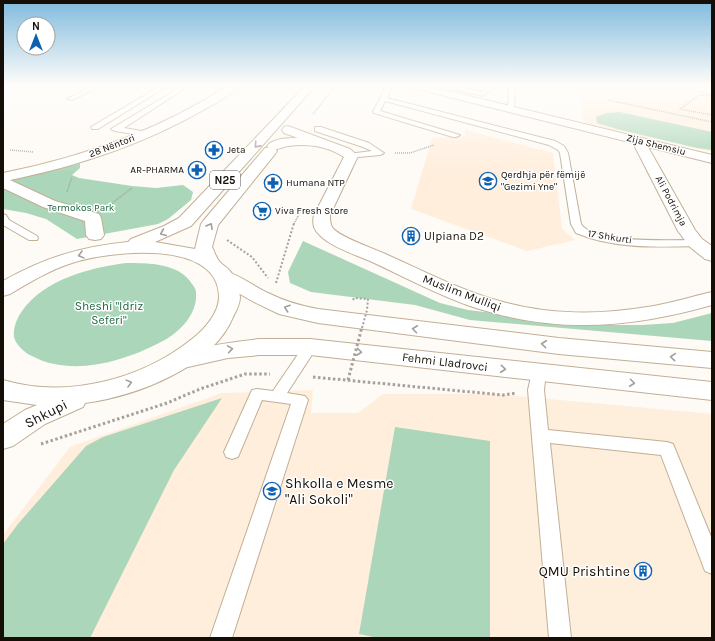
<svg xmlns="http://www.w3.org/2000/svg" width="715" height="641" viewBox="0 0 715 641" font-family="Karla,sans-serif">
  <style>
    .education { fill: #ffeedc }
    .medical { fill: #fdefdb }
    .green { fill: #abd6b9 }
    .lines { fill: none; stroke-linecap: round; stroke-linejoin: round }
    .lane-casing { stroke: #c1af96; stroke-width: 2 }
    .street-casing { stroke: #c1af96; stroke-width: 2 }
    .secondary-casing { stroke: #c1af96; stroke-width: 2 }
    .primary-casing { stroke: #c1af96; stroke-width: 2 }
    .path-far2 { stroke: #a6a19b; stroke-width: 1.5; stroke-dasharray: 1 1; stroke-linecap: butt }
    .path-far1 { stroke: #a6a19b; stroke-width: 2; stroke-dasharray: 2 2; stroke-linecap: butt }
    .path { stroke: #a6a19b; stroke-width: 3; stroke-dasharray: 2.5 2.5; stroke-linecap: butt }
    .lane { fill: #fff; fill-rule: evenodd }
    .street { fill: #fff; fill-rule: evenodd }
    .secondary { fill: #fff; fill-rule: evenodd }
    .primary { fill: #fff; fill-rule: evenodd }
    .path-bridge-far1 { stroke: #a6a19b; stroke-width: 2; stroke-dasharray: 2 2; stroke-linecap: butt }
    .path-bridge { stroke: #a6a19b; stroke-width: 3; stroke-dasharray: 2.5 2.5; stroke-linecap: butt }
    .oneway { stroke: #a19f9b }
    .labels { text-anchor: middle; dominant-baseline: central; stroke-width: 3; stroke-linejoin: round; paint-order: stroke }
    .far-street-label { font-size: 10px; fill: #140e06; stroke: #fff }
    .far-poi-label { font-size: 10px; fill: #140e06; stroke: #fff; text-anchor: start }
    .far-park-label { font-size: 10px; fill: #1c653f; stroke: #fff }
    .shield { fill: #fff; stroke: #5a5651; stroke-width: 1 }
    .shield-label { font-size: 11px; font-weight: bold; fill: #140e06 }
    .poi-label { font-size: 12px; fill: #140e06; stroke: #fff; text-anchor: start }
    .street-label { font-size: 12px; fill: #140e06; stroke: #fff }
    .park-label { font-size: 12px; fill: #1c653f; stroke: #fff }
    .near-street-label { font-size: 14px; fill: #140e06; stroke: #fff }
    .near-poi-label { font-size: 14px; fill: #140e06; stroke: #fff; text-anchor: start }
  </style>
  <rect width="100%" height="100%" fill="#fefaf5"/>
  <!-- education -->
  <path class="education" d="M580 85H712V152L586 124 582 115Z
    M465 130 553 153 562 229 575 240 527 251 411 209 432 138 465 136Z
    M313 390 311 413H358L383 394H495L526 638H3V535L70 447 222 393Z"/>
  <!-- medical -->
  <path class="medical" d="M495 394 712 414V638H504Z"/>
  <!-- green -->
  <path class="green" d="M620 112 712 132V150L697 148 617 129 597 123 596 117 606 113Z
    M80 162V168L72 175 79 178 132 186 156 188 183 185 193 192 191 200 168 219 158 224 77 239 46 219 26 213 3 209V181Z
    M303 241 440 303 468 310 592 325H642L673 323 712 313V341L470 320 415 305 311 292 290 283 288 272Z
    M126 263C149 263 179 263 192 284 194 287 196 289 196 292 198 315 178 334 159 343 122 362 71 377 32 356 25 353 16 345 14 337 13 328 17 318 22 311 45 279 89 268 126 263Z
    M222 398 174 470 90 638H3V544L18 524 86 446 103 437Z
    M395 427 490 441V638H378L359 634Z"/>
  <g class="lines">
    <defs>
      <path id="lane" d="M95 85H102L72 100 67 99Z
        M162 85H169L98 129H92L91 127Z
        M184 85H190L124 128 147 132V136L115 131 111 129Z
        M387 85H393L387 98 555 141 564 146 568 153 581 224C593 244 673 240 696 240L701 243 696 246C656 247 614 249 576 233L571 224 560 153 558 150 549 145 385 101 380 111 460 135 456 137H453L374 113 373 112Z
        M440 85H449L482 92 491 85 496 86 483 96Z
        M509 85H515L514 108 511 110 508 108Z
        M315 127H321L369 143 384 153 380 155 348 158V154L372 151 363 147 315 131Z
        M3 214 6 215 9 220 37 236 38 238 37 240H29L3 225Z
        M310 342 315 344 317 347 287 393 305 396 308 400 232 638H210L291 404 262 400 238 457 232 459 226 457 224 452 252 390 257 389 273 391 305 344Z
        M539 367 544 368 546 372 544 390 548 430 667 442 673 444 712 539V574L705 571 661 455 550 443 571 638H549L528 390 532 372 534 368Z"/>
      <path id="street" d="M229 85H240C232 95 216 103 205 109 144 144 78 166 10 180L55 201 99 214 101 218 104 235 101 239 95 240 89 239 86 235 85 221 43 207 3 188V173C83 157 160 130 229 85Z
        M408 85H424L712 155V163L648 147 695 230 702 239 712 246V261L705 259 690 247 678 231 633 143 409 87Z
        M288 126 350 149 358 156 330 215C330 219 330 224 332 227 337 236 372 248 383 253 422 270 461 291 503 302 549 315 601 315 647 307 669 304 690 297 712 292V305C631 328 558 334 476 308 439 296 405 277 370 261 354 254 321 244 314 227 313 223 313 219 314 215L344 157C328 146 307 143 288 146 281 147 277 151 269 149L267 146C273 138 289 138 298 138L284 133 282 130 284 127Z"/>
      <path id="secondary" d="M224 271C240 275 253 286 268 293 284 301 301 306 318 309L559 338 712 352V368L559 354 318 323 279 314 254 302 217 281 214 277 217 273Z
        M260 339H310L712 382V400L310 355H260L228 358 179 369 170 367 167 361 170 355C200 347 229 342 260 339Z"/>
      <path id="primary" d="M306 85H316L191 226 155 242 195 249 201 224 204 220 265 148H275L277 151 275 154 218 225 212 247C214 251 216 257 219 261 222 265 227 267 230 271 235 277 239 290 240 297 240 304 236 311 233 317 212 368 136 396 85 403L83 407 45 424 13 446 3 449V424L25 410 37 405 3 400V380C66 399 141 380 192 339 204 330 219 313 219 297 219 238 108 251 72 263 50 270 30 282 10 294L3 296V281C46 257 80 247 128 242L131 239 164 226 179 218Z"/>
    </defs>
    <!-- lane casing -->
    <use href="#lane" class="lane-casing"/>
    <!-- street casing -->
    <use href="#street" class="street-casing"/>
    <!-- secondary casing -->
    <use href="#secondary" class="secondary-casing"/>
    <!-- primary casing -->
    <use href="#primary" class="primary-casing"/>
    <!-- path-far2 -->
    <path class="path-far2" d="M250 87 285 88
      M709 88 710 85
      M700 92 712 95
      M712 96 699 95 680 109 712 115
      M608 100 712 122
      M313 114 336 85
      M10 150 34 152
      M395 153H410L434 145
      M67 192 72 177
      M107 207 132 188
      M294 224 300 212"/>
    <!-- path-far1 -->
    <path class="path-far1" d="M227 240 252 257 268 278
      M276 283 294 223
      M353 300 354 298 368 299"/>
    <!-- path -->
    <path class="path" d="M313 377 503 395 517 393
      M41 444 167 403 200 389 245 374H270"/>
    <!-- lane -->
    <use href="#lane" class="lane"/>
    <!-- street -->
    <use href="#street" class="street"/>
    <!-- secondary -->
    <use href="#secondary" class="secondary"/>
    <!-- primary -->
    <use href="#primary" class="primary"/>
    <!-- path-bridge-far1 -->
    <path class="path-bridge-far1" d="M362 328 367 310 368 299"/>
    <!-- path-bridge -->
    <path class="path-bridge" d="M348 380 362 327"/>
  </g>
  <!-- one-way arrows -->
  <defs><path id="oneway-chevron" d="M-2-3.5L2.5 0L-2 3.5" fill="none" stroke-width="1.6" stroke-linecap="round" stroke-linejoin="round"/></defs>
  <g class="oneway">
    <use href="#oneway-chevron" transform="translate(257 145) rotate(132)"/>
    <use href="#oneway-chevron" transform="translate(210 226) rotate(-61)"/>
    <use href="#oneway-chevron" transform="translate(163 233) rotate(157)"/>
    <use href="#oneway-chevron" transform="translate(81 255) rotate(165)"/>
    <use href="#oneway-chevron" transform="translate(287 308) rotate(-161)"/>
    <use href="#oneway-chevron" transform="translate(415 329) rotate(-173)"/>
    <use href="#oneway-chevron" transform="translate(544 344) rotate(-174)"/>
    <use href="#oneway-chevron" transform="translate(230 349) rotate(-9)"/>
    <use href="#oneway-chevron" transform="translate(359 352) rotate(7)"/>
    <use href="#oneway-chevron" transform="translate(673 357) rotate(-175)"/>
    <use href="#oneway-chevron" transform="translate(503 369) rotate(6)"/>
    <use href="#oneway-chevron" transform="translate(129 383) rotate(-15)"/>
    <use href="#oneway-chevron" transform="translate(632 383) rotate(7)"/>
  </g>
  <!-- sky -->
  <linearGradient id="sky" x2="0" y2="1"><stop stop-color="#80badd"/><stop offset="0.49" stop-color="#fffdfa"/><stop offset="1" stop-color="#fffdfa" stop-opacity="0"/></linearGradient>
  <rect width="715" height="174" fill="url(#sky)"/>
  <!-- icons -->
  <defs>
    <symbol id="pharmacy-ring" viewBox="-11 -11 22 22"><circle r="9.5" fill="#fff" stroke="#0e61b0" stroke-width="1.5"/><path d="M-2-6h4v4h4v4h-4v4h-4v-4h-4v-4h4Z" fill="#0e61b0"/></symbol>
    <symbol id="school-ring" viewBox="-11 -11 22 22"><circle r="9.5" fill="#fff" stroke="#0e61b0" stroke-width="1.5"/><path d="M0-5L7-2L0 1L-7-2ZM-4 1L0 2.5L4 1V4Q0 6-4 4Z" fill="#0e61b0"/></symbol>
    <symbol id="supermarket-ring" viewBox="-11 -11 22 22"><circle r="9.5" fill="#fff" stroke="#0e61b0" stroke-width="1.5"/><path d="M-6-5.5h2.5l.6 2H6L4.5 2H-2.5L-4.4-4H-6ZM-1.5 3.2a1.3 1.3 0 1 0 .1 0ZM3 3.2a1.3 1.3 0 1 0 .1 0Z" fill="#0e61b0"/></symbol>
    <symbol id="building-ring" viewBox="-11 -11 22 22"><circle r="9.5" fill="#fff" stroke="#0e61b0" stroke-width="1.5"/><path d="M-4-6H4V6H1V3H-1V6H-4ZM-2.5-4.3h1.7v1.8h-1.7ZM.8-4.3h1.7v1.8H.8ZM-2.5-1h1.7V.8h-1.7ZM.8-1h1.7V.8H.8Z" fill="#0e61b0"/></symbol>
  </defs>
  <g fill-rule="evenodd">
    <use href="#pharmacy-ring" x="204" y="140" width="20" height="20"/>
    <use href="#pharmacy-ring" x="187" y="160" width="20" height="20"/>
    <use href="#school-ring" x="478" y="171" width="20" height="20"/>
    <use href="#pharmacy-ring" x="263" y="173" width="20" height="20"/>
    <use href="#supermarket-ring" x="252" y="201" width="20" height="20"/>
    <use href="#building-ring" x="401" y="226" width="20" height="20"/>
    <use href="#school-ring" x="262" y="481" width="20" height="20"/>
    <use href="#building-ring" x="633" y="561" width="20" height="20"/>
  </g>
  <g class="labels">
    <!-- far-street labels -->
    <g class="far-street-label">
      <text transform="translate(656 145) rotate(14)">Zija Shemsiu</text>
      <text transform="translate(112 146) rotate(-21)">28 Nëntori</text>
      <text transform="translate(671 201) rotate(62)">Ali Podrimja</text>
      <text transform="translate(610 237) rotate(9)">17 Shkurti</text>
    </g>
    <!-- far-poi labels -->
    <g class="far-poi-label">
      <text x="227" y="150">Jeta</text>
      <text x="184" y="170" text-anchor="end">AR-PHARMA</text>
      <text x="501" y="175">Qerdhja për fëmijë<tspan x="501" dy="12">"Gezimi Yne"</tspan></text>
      <text x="286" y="183">Humana NTP</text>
      <text x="275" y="211">Viva Fresh Store</text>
    </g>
    <!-- far-park labels -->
    <g class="far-park-label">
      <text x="81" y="208">Termokos Park</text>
    </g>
    <!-- shield labels -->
    <rect class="shield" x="210" y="171" width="30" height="18" rx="3"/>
    <g class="shield-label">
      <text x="225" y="180">N25</text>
    </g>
    <!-- poi labels -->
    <g class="poi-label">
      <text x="424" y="236">Ulpiana D2</text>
    </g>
    <!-- street labels -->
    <g class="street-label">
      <text transform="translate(462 293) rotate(21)">Muslim Mulliqi</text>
      <text transform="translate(445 362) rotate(7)">Fehmi Lladrovci</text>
    </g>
    <!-- park labels -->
    <g class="park-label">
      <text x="109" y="306">Sheshi "Idriz<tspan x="109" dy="14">Seferi"</tspan></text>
    </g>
    <!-- near-street labels -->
    <g class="near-street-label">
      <text transform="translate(46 414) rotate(-27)">Shkupi</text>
    </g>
    <!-- near-poi labels -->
    <g class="near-poi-label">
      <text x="285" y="483">Shkolla e Mesme<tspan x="285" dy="16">"Ali Sokoli"</tspan></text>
      <text x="630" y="571" text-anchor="end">QMU Prishtine</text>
    </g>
  </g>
  <!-- border -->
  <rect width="715" height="641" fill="none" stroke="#140e06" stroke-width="8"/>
  <!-- north arrow -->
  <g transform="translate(36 36)"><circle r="19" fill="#ffffff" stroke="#a19f9b"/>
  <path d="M0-3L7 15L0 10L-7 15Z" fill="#0e61b0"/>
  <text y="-6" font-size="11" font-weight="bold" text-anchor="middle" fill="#140e06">N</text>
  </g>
</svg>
